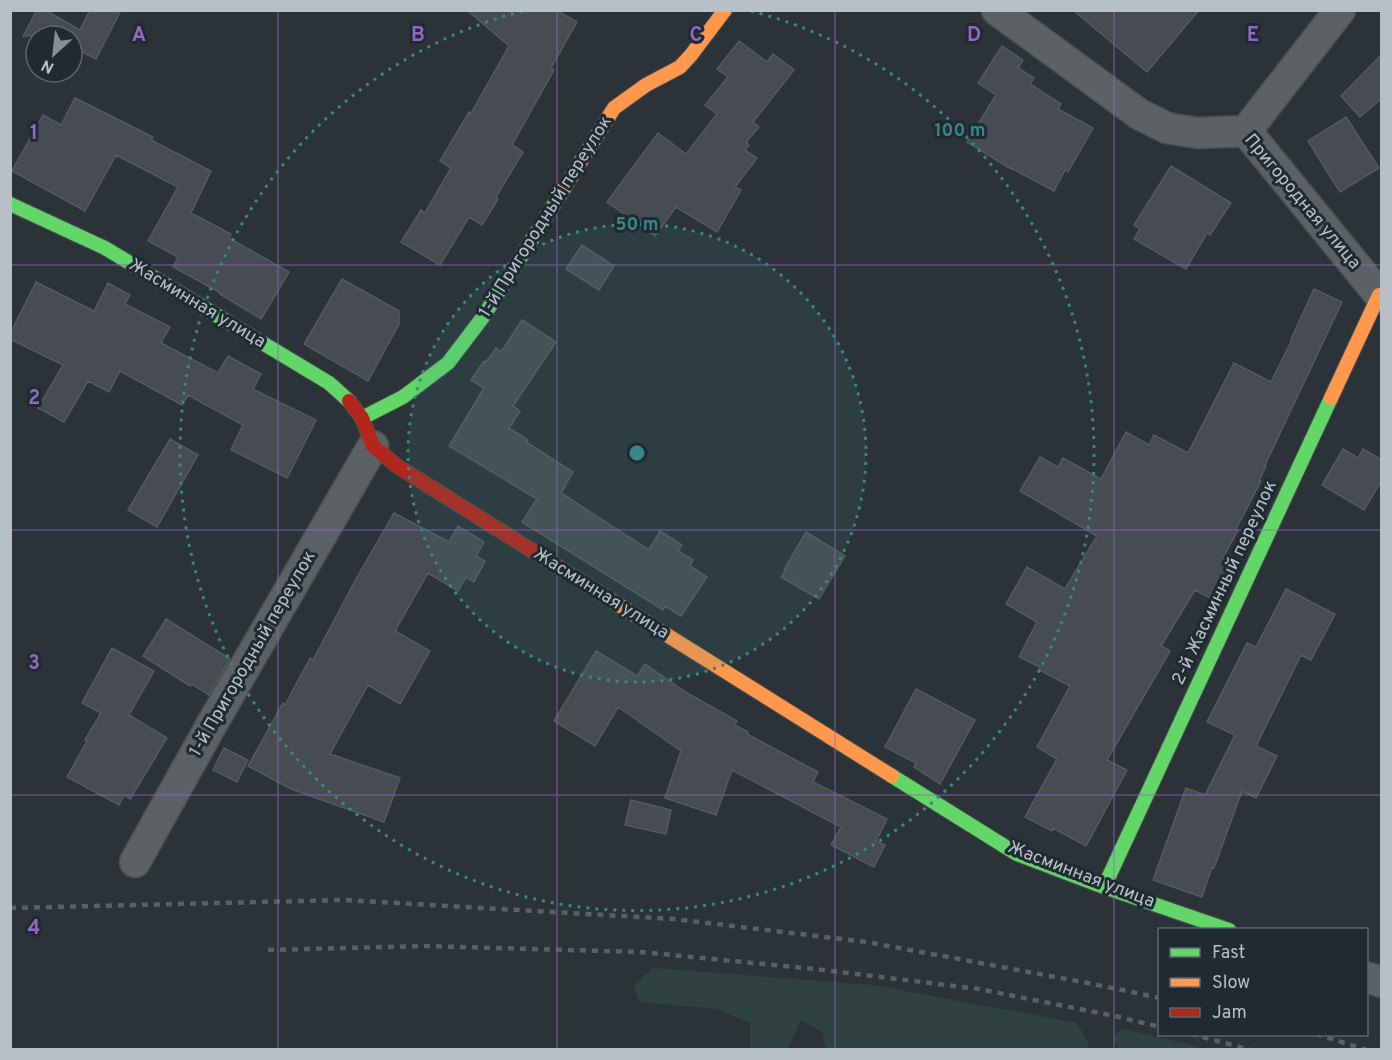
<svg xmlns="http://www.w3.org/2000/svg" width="1392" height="1060" viewBox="0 0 1392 1060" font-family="Overpass,sans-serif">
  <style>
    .green { fill: #2f423f }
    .building { fill: #464c51; stroke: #545a5f; stroke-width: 1.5 }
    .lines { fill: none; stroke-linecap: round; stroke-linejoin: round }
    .street-casing { stroke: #4a4f52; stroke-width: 33 }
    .fast-casing { stroke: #4a4f52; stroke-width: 16 }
    .slow-casing { stroke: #4a4f52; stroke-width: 16 }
    .jam-casing { stroke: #4a4f52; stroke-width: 16 }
    .street { stroke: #5c6165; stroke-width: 30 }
    .fast { stroke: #63d668; stroke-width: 14 }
    .slow { stroke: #ff974d; stroke-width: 14 }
    .jam { stroke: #b3261e; stroke-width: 14 }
    .rail { stroke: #5b6064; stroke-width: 4.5; stroke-dasharray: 6 6; stroke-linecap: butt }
    .grid { fill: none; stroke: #9367c2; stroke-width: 1.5; stroke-opacity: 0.55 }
    .ring { fill: none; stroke: #398884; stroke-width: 3; stroke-dasharray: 3 6 }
    .labels { text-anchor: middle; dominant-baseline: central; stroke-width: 6; stroke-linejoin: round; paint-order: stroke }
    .street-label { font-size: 18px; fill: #b7c0c7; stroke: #202a32 }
    .grid-label { font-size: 20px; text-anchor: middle; font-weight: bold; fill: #9367c2; stroke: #202a32; stroke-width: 6; stroke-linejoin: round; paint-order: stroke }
    .centre { fill: #398884; stroke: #202a32; stroke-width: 3 }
    .ring-label { font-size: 18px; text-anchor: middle; font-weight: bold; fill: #398884; stroke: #202a32; stroke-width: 6; stroke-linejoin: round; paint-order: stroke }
  </style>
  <rect width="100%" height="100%" fill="#2c3338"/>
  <!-- green -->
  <path class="green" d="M653 968 873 985 1077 1023 1089 1043 1087 1050 826 1049 822 1032 801 1020 791 1042 789 1049H750V1023L717 1009 639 1002 634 985Z
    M1123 1029 1179 1042 1205 1049H1118L1113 1036Z"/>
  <!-- building -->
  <path class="building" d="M37 10H45L80 30 90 10H121L96 59 72 47 76 36H23Z
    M467 10H556L577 22 551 68 554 70 512 145 523 152 496 197 498 199 482 225 469 217 440 265 401 242 421 210 425 213 451 168 440 161 469 112 471 113 509 46Z
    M1073 10H1199L1147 72Z
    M739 41 767 62 773 54 794 70 753 122 759 127 746 142 749 145 745 150 757 158 735 187 741 190 717 232 676 207 655 236 607 202 658 133 686 154 717 114 705 105 728 77 717 69Z
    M1002 46 1023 60 1018 68 1034 78 1030 84 1061 104 1058 109 1093 128 1068 172 1065 170 1054 191 1011 168V169L967 142 996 95 978 83Z
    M1382 54V98L1360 117 1341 96Z
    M75 98 153 137 151 140 211 171 191 213 231 234 229 238 289 272 261 319 220 294 221 293 173 267 178 257 148 241 178 187 116 155 85 211 12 171 43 115 61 125Z
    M1346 117 1379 168 1340 192 1308 141Z
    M1171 166 1231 203 1210 235 1207 233 1186 269 1134 239 1140 229 1134 225Z
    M582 245 614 266 599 290 566 269Z
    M342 279 399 311V324L368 381 304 344Z
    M36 282 94 311 108 283 130 295 125 304 170 327 161 343 218 373 228 356 261 374 253 389 316 420 287 478 231 450 243 425 188 395 182 405 120 371 109 392 88 381 64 422 38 408 63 365 10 339V334Z
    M1314 289 1342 302 1265 465 1266 466 1259 481H1261L1236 529 1238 530 1223 558 1234 563 1216 601 1195 590 1161 646 1170 651 1107 760 1127 770 1086 846 1053 828 1052 831 1025 817 1057 759 1037 747 1070 686 1039 670 1040 667 1019 657 1037 622 1006 604 1027 567 1065 589 1097 536 1020 491 1040 457 1058 467 1063 458 1101 479 1126 432 1149 445 1154 435 1188 453 1234 363 1271 382 1292 340 1291 339Z
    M522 320 556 342 513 406 520 411 509 428 528 440 526 442 573 472 561 493 649 550 660 531 682 545 678 551 693 560 690 566 707 577 681 616 665 606 663 610 522 522 537 499 449 446 484 388 471 380 484 361 486 362 496 348 501 352Z
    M170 439 198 455 157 527 128 510Z
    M1343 449 1358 458 1363 449 1382 460V480L1364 510 1322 485Z
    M394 513 449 542 458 526 484 542 476 556 485 561 474 582 466 577 458 591 428 573 395 631 430 651 400 704 368 685 330 754 400 778 384 822 291 789 248 766 283 703 285 705 310 658 313 660 356 579Z
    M806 532 845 556 819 599 781 577 785 571 784 570Z
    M1286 589 1335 614 1311 660 1301 655 1256 746 1277 756 1256 798 1242 791 1214 868 1212 867 1202 897 1153 880 1186 788 1205 795 1235 735 1207 722 1247 643 1256 647Z
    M166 619 230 659 209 695 192 684 190 686 143 656Z
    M112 648 154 671 129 715 167 738 130 799 124 795 119 805 67 777 87 741 85 740 101 713 82 703Z
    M596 651 637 676 645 664 687 693 737 721 735 725 748 732 747 734 818 772 813 782 887 819 876 841 885 845 874 867 831 845 841 827 732 770 716 815 665 798 681 751 618 707 595 746 554 721Z
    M916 689 975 720 940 784 914 767 916 763 885 747Z
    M224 748 248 760 237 782 213 770Z
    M631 800 671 810 666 834 625 825Z"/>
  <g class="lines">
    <defs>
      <path id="street" d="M997 10 1139 114 1167 128 1198 133 1246 131 1382 298
        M1246 131 1340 10
        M135 862 213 722 373 446
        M1366 977 1382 982"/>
      <path id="fast" d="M10 204 105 248 329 383 349 401
        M362 418 403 397 448 363 483 317 560 195
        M892 776 1017 854 1104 887 1229 930
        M1104 887 1331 398"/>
      <path id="slow" d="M560 195 614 108 646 85 680 67 691 55 725 10
        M1331 398 1379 295
        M611 600 892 776"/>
      <path id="jam" d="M349 401 362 418 373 446 397 466 611 600"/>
    </defs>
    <!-- street casing -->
    <use href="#street" class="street-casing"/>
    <!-- fast casing -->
    <use href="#fast" class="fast-casing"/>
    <!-- slow casing -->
    <use href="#slow" class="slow-casing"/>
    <!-- jam casing -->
    <use href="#jam" class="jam-casing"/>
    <!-- street -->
    <use href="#street" class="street"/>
    <!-- fast -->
    <use href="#fast" class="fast"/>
    <!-- slow -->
    <use href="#slow" class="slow"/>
    <!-- jam -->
    <use href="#jam" class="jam"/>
    <!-- rail -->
    <path class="rail" d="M10 908 344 900 674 919 867 942 1088 983 1160 998
      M268 950 425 946 641 952 815 969 979 989 1115 1016 1160 1027
      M1191 1034 1251 1050
      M1316 1034 1367 1050"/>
  </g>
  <!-- grid -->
  <path class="grid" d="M278 10V1050M557 10V1050M835 10V1050M1114 10V1050M10 265H1382M10 530H1382M10 795H1382"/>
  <!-- distance rings -->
  <circle cx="637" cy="453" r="229" fill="#398884" fill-opacity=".12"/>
  <g class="ring">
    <circle cx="637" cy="453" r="229"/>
    <path d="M751 11A457 457 0 1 1 523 11"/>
  </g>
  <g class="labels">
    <!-- street labels -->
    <g class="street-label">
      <text transform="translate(1302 202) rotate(50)">Пригородная улица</text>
      <text transform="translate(546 217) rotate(-58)">1-й Пригородный переулок</text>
      <text transform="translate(197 304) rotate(31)">Жасминная улица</text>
      <text transform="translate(1225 583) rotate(-65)">2-й Жасминный переулок</text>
      <text transform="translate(601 594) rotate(32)">Жасминная улица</text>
      <text transform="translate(253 654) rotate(-60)">1-й Пригородный переулок</text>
      <text transform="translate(1081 875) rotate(21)">Жасминная улица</text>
    </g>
  </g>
  <g class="grid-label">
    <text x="139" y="41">A</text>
    <text x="418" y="41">B</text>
    <text x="696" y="41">C</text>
    <text x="974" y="41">D</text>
    <text x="1253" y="41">E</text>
    <text x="34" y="139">1</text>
    <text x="34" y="404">2</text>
    <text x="34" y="669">3</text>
    <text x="34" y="934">4</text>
  </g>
  <circle cx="637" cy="453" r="9" class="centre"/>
  <g class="ring-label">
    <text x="960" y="136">100 m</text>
    <text x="637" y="230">50 m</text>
  </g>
  <!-- border -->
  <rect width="1392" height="1060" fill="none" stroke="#b7c0c7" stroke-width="24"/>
  <!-- legend -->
  <rect x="1158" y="928" width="210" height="108" fill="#202a32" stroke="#5c666e" stroke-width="1.5"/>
  <rect x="1170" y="948" width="30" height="9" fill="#63d668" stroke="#5c666e" stroke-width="1.5"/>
  <text x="1212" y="958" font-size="18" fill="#b7c0c7">Fast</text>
  <rect x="1170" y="978" width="30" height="9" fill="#ff974d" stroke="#5c666e" stroke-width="1.5"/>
  <text x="1212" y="988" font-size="18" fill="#b7c0c7">Slow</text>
  <rect x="1170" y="1008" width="30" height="9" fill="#b3261e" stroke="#5c666e" stroke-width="1.5"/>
  <text x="1212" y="1018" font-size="18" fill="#b7c0c7">Jam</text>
  <!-- north arrow -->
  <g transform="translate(54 54) rotate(207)"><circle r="28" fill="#202a32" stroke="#5c666e" stroke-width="1.5"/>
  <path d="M0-4.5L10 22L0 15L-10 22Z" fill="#868f95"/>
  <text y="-9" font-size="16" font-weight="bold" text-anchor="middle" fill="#b7c0c7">N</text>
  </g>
</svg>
